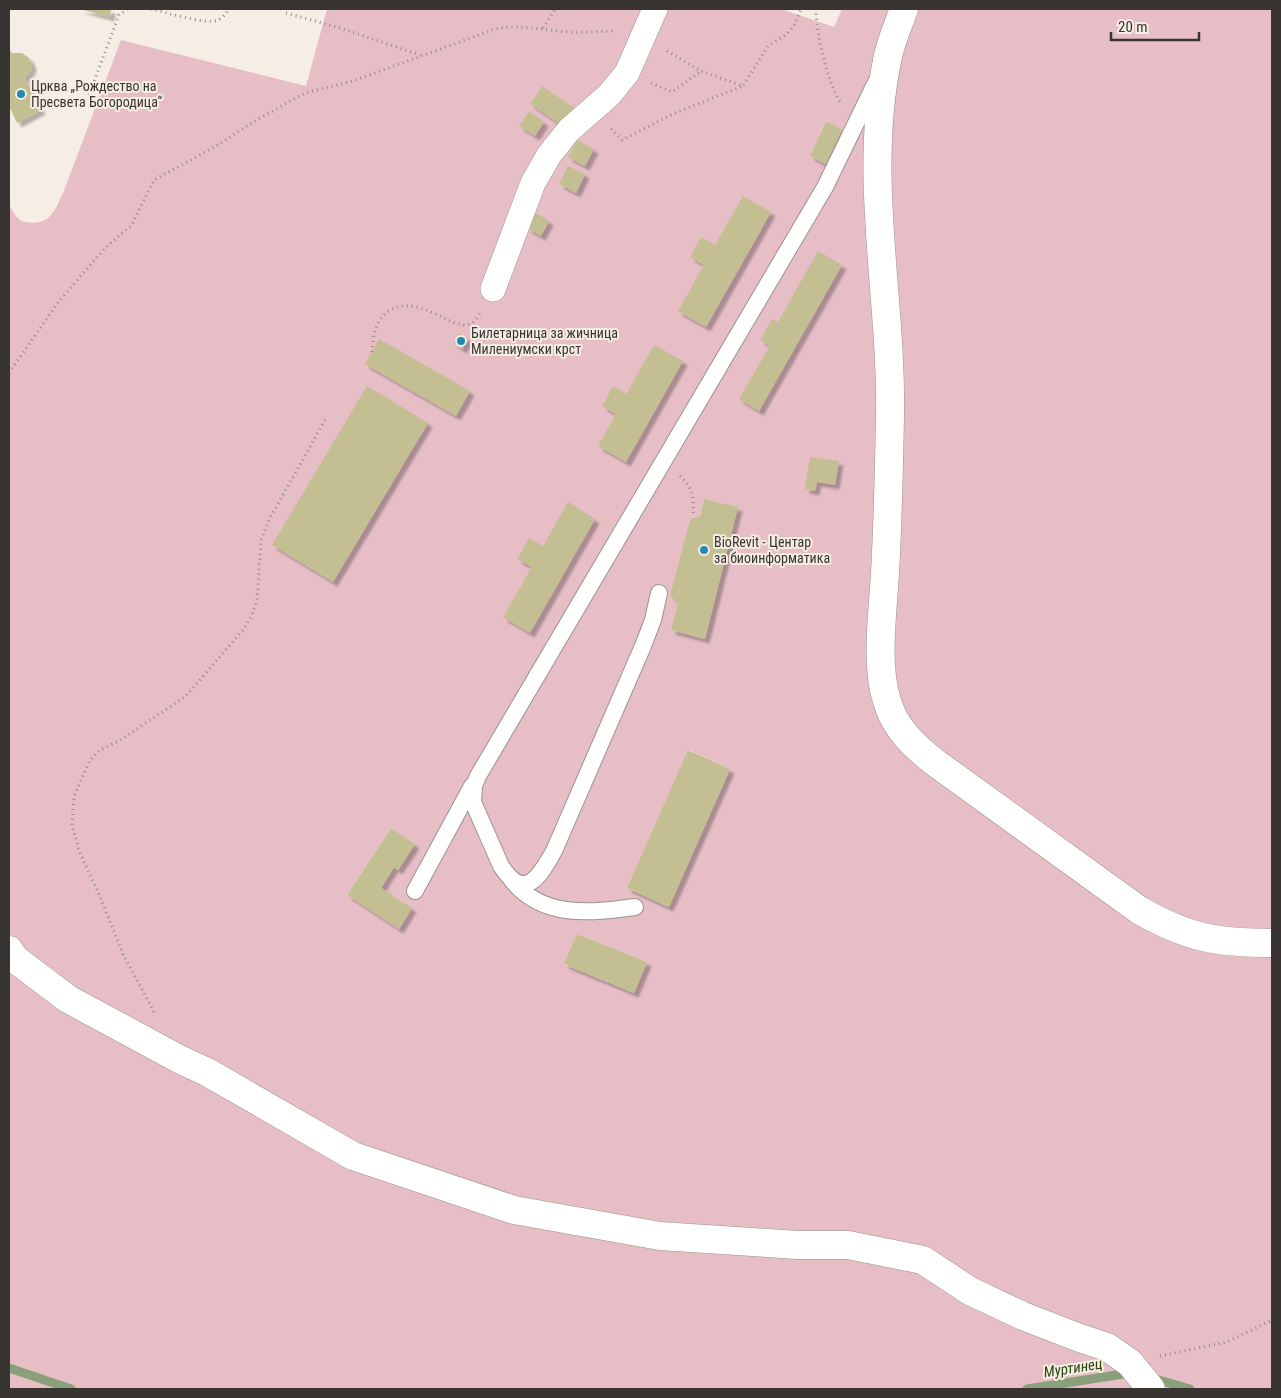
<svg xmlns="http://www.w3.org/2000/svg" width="1281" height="1398" viewBox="0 0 1281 1398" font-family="'Roboto Condensed',sans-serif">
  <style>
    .green { fill: #e7bec6; fill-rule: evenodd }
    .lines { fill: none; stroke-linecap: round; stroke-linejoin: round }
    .stream { stroke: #8aa07b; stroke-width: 9 }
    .building { fill: #c4be93; filter: url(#shadow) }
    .service-casing { stroke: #9b938b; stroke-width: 18 }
    .pedestrian-casing { stroke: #9b938b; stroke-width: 26 }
    .minor-casing { stroke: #9b938b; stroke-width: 29 }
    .secondary-casing { stroke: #9b938b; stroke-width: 29 }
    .path { stroke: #918b85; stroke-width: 3; stroke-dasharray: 1 4; stroke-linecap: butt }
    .service { stroke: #fff; stroke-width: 16 }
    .pedestrian { stroke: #fff; stroke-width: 25 }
    .minor { stroke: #fff; stroke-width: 28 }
    .secondary { stroke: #fff; stroke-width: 28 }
    .poi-dot { fill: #228ab2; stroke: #f6ede4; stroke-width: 2 }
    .labels { text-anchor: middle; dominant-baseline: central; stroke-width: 4; stroke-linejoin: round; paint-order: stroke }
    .poi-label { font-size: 14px; fill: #383431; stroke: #f6ede4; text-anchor: start }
    .water-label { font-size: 15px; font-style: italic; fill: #28450c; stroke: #f6ede4 }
  </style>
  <defs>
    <filter id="shadow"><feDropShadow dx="4.5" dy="4.5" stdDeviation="1" flood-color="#0004"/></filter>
  </defs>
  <rect width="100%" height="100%" fill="#f6ede4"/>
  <!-- green -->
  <path class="green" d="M327 9H781L834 27 842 9H1272V1389H9V204C11 209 15 216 20 220 27 224 43 224 49 217 56 211 59 201 63 193L121 40 306 86ZM826 121 842 129 825 164 810 156ZM704 499 737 507 704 639 672 630 678 603 674 582 690 519 700 516ZM689 750 730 769 668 907 627 888ZM391 828 415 844 398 870 394 867 381 888 412 908 399 928 347 895ZM577 934 647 962 634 993 565 965Z"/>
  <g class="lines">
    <!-- stream -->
    <path class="stream" d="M9 1368 71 1389
      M1152 1378 1190 1389
      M1027 1389 1123 1374"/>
  </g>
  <!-- building -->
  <path class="building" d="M80 9H111L110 17Z
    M9 49 12 53H22L29 58 32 65 31 70 24 78 41 110 17 123 9 106Z
    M542 86 574 108 563 126 530 104Z
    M529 111 544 122 535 136 519 126Z
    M826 121 842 129 826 164 810 156Z
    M577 140 594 149 585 166 568 157Z
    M568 166 585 174 576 193 559 184Z
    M743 196 771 212 706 327 678 311 704 265 690 257 701 237 715 245Z
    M536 213 549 221 541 236 527 228Z
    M818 251 842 265 759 411 739 399 770 346 760 340 772 319 778 322Z
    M459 333 468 339 462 349 453 343Z
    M379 339 470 391 456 416 365 364Z
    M654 345 683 361 626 462 598 446 616 414 602 406 613 386 626 394Z
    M367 386 428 423 333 582 272 545Z
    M810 457 839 461 835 485 817 482 815 491 805 489Z
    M704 499 738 507 705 639 671 630 678 603 670 596 690 519 700 516Z
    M568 502 595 519 530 633 503 617 532 567 517 559 529 538 543 546Z
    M688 750 730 769 669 907 627 888Z
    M391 828 415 844 398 870 394 867 381 888 412 908 399 929 347 895Z
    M577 934 647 962 634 993 564 964Z"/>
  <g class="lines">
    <defs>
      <path id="service" d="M659 593 653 620 643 646 554 851C540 876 525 903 501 866L473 802 474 786 478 776 825 187 876 82
        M511 879C541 919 591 913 635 907
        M415 891 472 786"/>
      <path id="pedestrian" d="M493 289 533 183 549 155 569 130 609 95 627 73 655 9"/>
      <path id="minor" d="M904 9C898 26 890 43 887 61 863 179 892 297 890 416 889 468 888 521 885 573 883 611 875 665 887 701 895 729 915 747 937 764L1139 910C1188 938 1217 943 1272 943"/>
      <path id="secondary" d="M9 950 15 959 68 999 179 1059 207 1072 353 1156 514 1210 660 1236 798 1245H848L923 1260 970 1291 1023 1316 1077 1337 1107 1347 1130 1363 1151 1389"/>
    </defs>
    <!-- service casing -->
    <use href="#service" class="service-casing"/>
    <!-- pedestrian casing -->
    <use href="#pedestrian" class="pedestrian-casing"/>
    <!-- minor casing -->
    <use href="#minor" class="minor-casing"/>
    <!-- secondary casing -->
    <use href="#secondary" class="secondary-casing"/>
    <!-- path -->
    <path class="path" d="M151 9C166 12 204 25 218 20 223 18 226 13 229 9
      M816 9C816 34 827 80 840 102
      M286 13 340 28 420 55
      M543 28 555 9
      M667 51 701 71 743 86 768 46 787 34 794 26 801 9
      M651 83 672 92 701 71
      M89 95 119 15 128 9
      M611 129 622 140 675 113 743 86
      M372 352C373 336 375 320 389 311 417 292 452 331 470 324 474 323 478 317 480 313
      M9 373 59 301 106 247 131 226 154 180 218 145 253 122 305 93 353 81 495 29C520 24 543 30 568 32 584 33 600 31 615 31
      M680 476C692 486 694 498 693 513
      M154 1012 123 954 99 894 79 851 72 825 74 796 90 760 100 750 119 741 186 696 243 630 251 617 257 601 261 540 270 518 325 420
      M1160 1356 1227 1342 1272 1320"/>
    <!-- service -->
    <use href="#service" class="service"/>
    <!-- pedestrian -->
    <use href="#pedestrian" class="pedestrian"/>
    <!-- minor -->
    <use href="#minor" class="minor"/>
    <!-- secondary -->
    <use href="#secondary" class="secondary"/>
  </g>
  <!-- markers -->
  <g class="poi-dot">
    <circle cx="21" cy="94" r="5"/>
    <circle cx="461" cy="341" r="5"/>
    <circle cx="704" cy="550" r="5"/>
  </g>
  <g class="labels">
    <!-- poi labels -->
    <g class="poi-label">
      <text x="31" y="86">Црква „Рождество на<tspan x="31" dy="16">Пресвета Богородица“</tspan></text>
      <text x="471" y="333">Билетарница за жичница<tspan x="471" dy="16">Милениумски крст</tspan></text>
      <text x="714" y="542">BioRevit - Центар<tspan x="714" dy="16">за биоинформатика</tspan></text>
    </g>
    <!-- water labels -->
    <g class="water-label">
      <text transform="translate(1073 1368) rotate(-9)">Муртинец</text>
    </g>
  </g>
  <!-- border -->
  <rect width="1281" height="1398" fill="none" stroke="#383431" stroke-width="20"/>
  <!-- scale -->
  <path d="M1111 32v8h88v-8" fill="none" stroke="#383431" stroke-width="2.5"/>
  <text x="1118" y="32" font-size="15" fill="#383431" stroke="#f6ede4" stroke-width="4" paint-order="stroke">20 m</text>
</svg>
